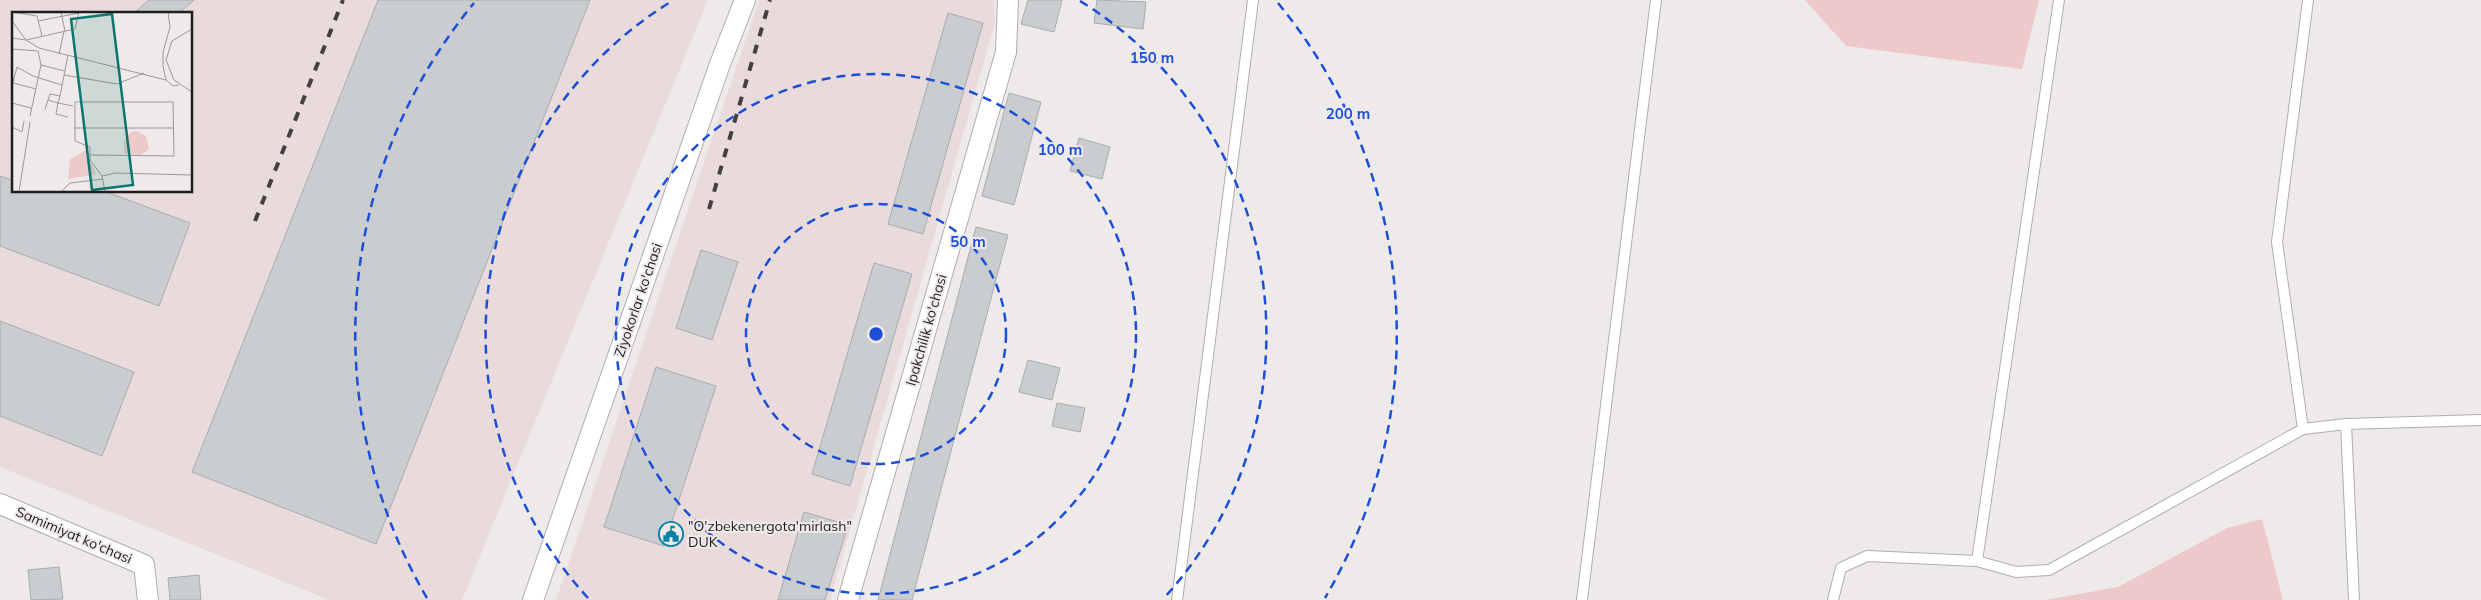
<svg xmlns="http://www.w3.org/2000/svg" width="2481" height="600" viewBox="0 0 2481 600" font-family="Mulish,sans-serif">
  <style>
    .built { fill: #e9dbdb; fill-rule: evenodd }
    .green { fill: #eec9c9 }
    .building { fill: #c9cdcf; stroke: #a7acae }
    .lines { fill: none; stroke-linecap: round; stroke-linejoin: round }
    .lane-casing { stroke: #b2adad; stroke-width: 12 }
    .street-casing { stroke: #b2adad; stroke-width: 22 }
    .lane { stroke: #fff; stroke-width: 10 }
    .street { stroke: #fff; stroke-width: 20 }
    .rail { stroke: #424040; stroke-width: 4; stroke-dasharray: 9 9; stroke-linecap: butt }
    .ring { fill: none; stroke: #1d4ed8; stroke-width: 2.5; stroke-dasharray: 9 6 }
    .labels { text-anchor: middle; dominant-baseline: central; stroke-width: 4; stroke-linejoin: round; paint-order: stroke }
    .street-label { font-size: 14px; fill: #1e1c1c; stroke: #efeaea }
    .poi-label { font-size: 14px; fill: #1e1c1c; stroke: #efeaea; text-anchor: start }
    .inset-road { fill: none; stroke: #9b9898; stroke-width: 1 }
    .view { fill: #0f766e; fill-opacity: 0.15; stroke: #0f766e; stroke-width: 2.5 }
    .inset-edge { fill: none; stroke: #1e1c1c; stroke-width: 2.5 }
    .centre { fill: #1d4ed8; stroke: #efeaea; stroke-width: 2.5 }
    .ring-label { font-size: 15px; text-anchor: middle; font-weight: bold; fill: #1d4ed8; stroke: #efeaea; stroke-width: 4; stroke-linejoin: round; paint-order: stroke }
  </style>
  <rect width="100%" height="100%" fill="#efeaea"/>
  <!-- built -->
  <path class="built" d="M0 0H708L462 600H329L0 467ZM14 14H191V191H14Z
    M759 0H994L995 22 830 600H556Z"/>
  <!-- green -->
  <path class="green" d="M1805 0H2039L2022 69 1846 46Z
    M2262 519 2283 600H2045L2118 587 2227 528Z"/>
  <!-- building -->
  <path class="building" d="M149 0H194L178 14H133Z
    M378 0H590L376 544 192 472Z
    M1028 0H1062L1054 32 1021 24Z
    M1097 0 1146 2 1143 29 1094 23Z
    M948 13 983 23 923 234 888 224Z
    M1009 93 1041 102 1014 205 982 196Z
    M1079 138 1110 147 1102 179 1070 171Z
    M0 176 14 181V191H104L190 223 159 306 0 246Z
    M976 227 1008 235 999 268 912 600H878Z
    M701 250 738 262 712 340 676 328Z
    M874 263 912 274 850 486 812 474Z
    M0 321 134 372 102 456 0 416Z
    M1028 360 1060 368 1052 400 1019 392Z
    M656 367 716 386 664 546 604 527Z
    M1057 403 1085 408 1080 432 1052 426Z
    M804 512 848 525 825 600H778Z
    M59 567 63 599 31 600 28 570Z
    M199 575 201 600H170L168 578Z"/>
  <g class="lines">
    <defs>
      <path id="lane" d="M2346 424 2354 600
        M2303 429 2277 242 2308 0
        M1977 561 2059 0
        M1177 600 1253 0
        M1582 600 1656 0
        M1833 600 1841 568 1867 556 1977 561 2016 572 2049 570 2303 429 2346 424 2481 420"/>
      <path id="street" d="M0 504 144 565 148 600
        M533 600 720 64 745 0
        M848 600 1006 52 1008 0"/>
    </defs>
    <!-- lane casing -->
    <use href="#lane" class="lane-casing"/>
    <!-- street casing -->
    <use href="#street" class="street-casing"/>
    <!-- lane -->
    <use href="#lane" class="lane"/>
    <!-- street -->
    <use href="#street" class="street"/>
    <!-- rail -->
    <path class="rail" d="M709 209 770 0
      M255 221 343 0"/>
  </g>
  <!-- distance rings -->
  <g class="ring">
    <circle cx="876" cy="334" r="130"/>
    <circle cx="876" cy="334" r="260"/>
    <path d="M588 598A391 391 0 0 1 672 1M1080 1A391 391 0 0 1 1164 598"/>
    <path d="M427 598A521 521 0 0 1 474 3M1278 3A521 521 0 0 1 1325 598"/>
  </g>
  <!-- icons -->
  <defs>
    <symbol id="civic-ring" viewBox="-11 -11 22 22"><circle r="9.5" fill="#efeaea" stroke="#0b81a7" stroke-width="1.5"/><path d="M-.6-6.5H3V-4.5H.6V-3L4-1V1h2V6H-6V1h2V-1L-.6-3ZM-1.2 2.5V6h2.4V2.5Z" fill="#0b81a7"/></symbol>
  </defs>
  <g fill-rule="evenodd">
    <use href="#civic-ring" x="657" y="520" width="28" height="28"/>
  </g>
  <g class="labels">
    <!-- street labels -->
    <g class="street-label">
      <text transform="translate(638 300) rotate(-71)">Ziyokorlar ko'chasi</text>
      <text transform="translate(926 330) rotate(-74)">Ipakchilik ko'chasi</text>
      <text transform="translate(74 535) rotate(23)">Samimiyat ko'chasi</text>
    </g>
    <!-- poi labels -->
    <g class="poi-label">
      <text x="688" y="526">"O'zbekenergota'mirlash"<tspan x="688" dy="16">DUK</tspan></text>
    </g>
  </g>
  <!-- overview -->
  <g transform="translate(12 12)">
    <rect width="180" height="180" fill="#efeaea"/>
    <path d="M125 119 134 124 137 137 129 143 112 142V129L119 120ZM74 138 84 162 56 167 58 147Z" fill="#eec9c9"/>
    <path class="inset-road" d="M1 0 25 4 30 24M49 0 53 19M156 0 158 15 151 40V54L154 68 161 74 167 73M0 9 14 28 27 36 154 68M26 9 67 1M180 17 160 29 154 48 162 68 180 80M0 26 14 28 63 17 67 0M0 37 26 39M47 42 52 19M29 53 53 59M52 63 105 72 132 61M1 71 24 77M0 74 5 55 21 64 50 73M48 84 46 91 61 94M36 88 46 91 44 102 56 105M0 91 19 96M33 97 38 82 48 84 56 43M18 104 29 53 26 39M0 115 10 120 12 109M62 116H161M78 143 162 144 161 90H63V129L78 135V148L90 164 93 180M90 164 103 161 180 163M7 180 18 110M49 180 58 171 91 167"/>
    <path class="view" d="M100 2 121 173 80 178 59 7Z"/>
    <rect width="180" height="180" class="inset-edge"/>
  </g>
  <circle cx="876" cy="334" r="8" class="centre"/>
  <g class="ring-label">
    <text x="1152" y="63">150 m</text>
    <text x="1348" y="119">200 m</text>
    <text x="1060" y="155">100 m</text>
    <text x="968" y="247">50 m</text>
  </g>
</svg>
